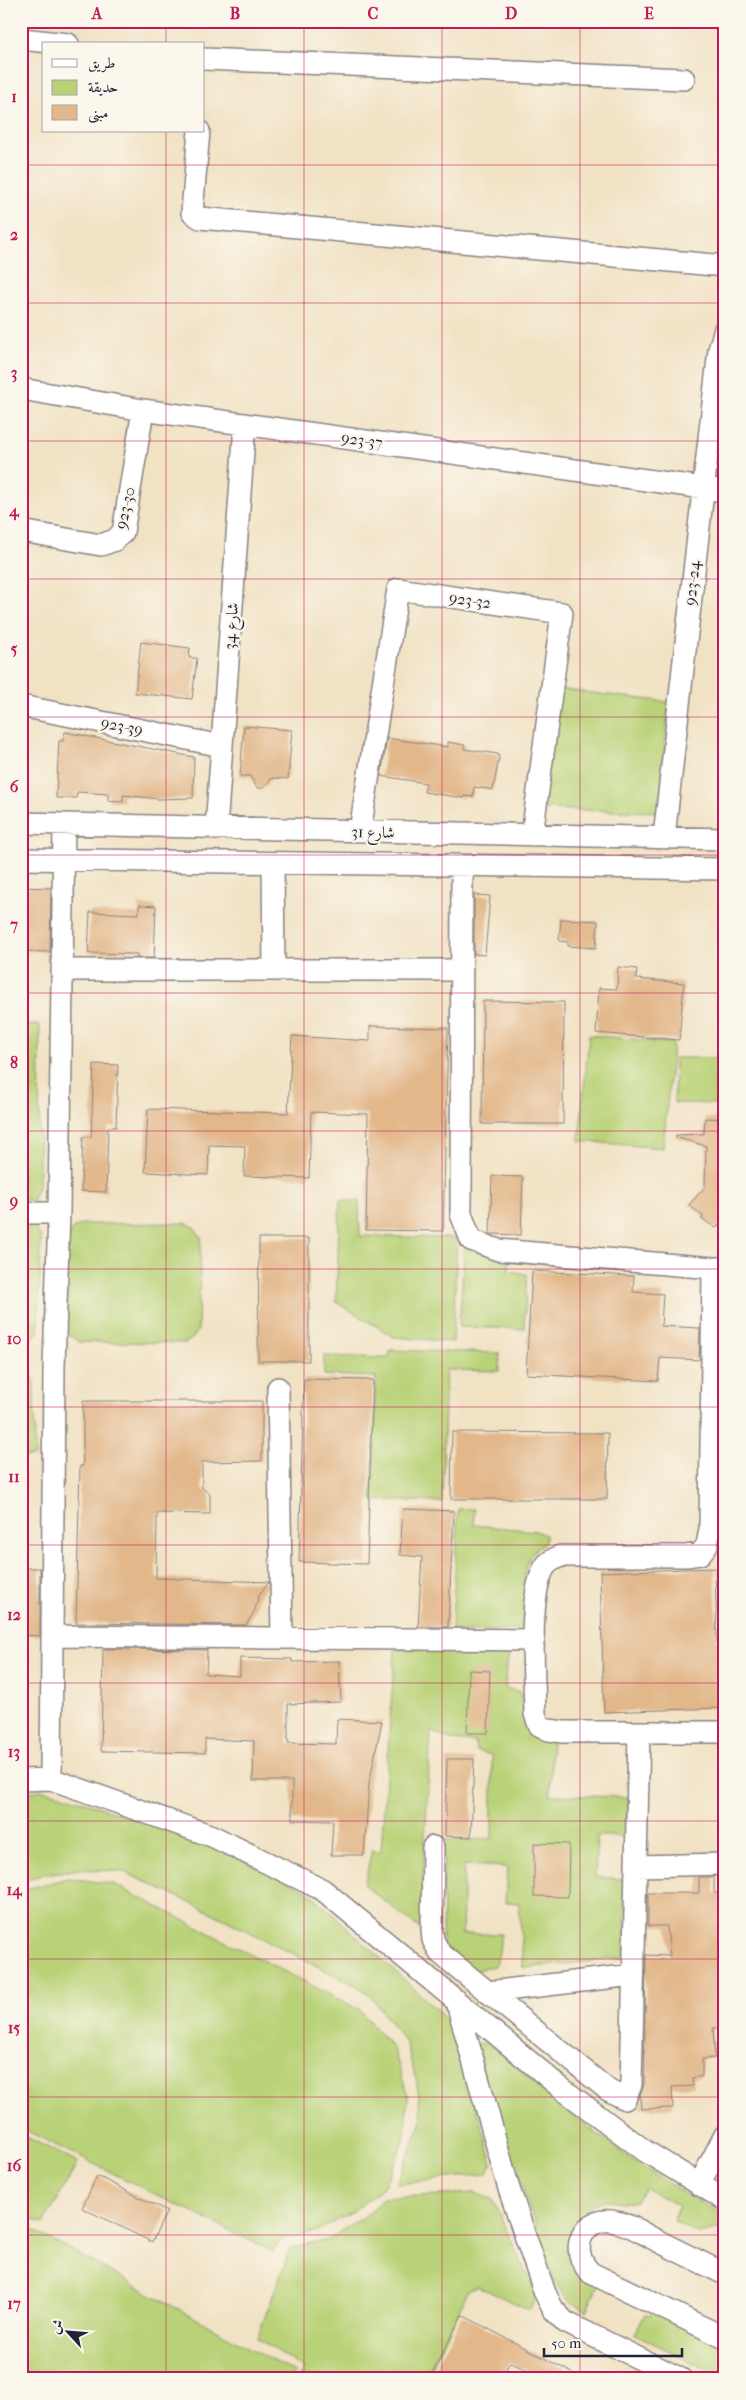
<svg xmlns="http://www.w3.org/2000/svg" width="746" height="2400" viewBox="0 0 746 2400" font-family="'IM FELL French Canon',Amiri,serif">
  <style>
    .green { fill: #b9d277; stroke: #6e7a59 }
    .building { fill: #e2b88b }
    .lines { fill: none; stroke-linecap: round; stroke-linejoin: round }
    .minor-casing { stroke: #8a8280; stroke-width: 24 }
    .minor { stroke: #fff; stroke-width: 21 }
    .grid { fill: none; stroke: #c2185b; stroke-width: 1; stroke-opacity: 0.55 }
    .labels { text-anchor: middle; dominant-baseline: central; stroke-width: 4.5; stroke-linejoin: round; paint-order: stroke }
    .street-label { font-size: 16px; fill: #22223b; stroke: #fbf7ec }
    .neatline { fill: none; stroke: #c2185b; stroke-width: 2 }
    .grid-label { font-size: 16px; text-anchor: middle; font-weight: bold; fill: #c2185b }
  </style>
  <rect width="100%" height="100%" fill="#fbf7ec"/>
  <filter id="ink" filterUnits="userSpaceOnUse"><feTurbulence type="fractalNoise" baseFrequency=".02" numOctaves="2"/><feDisplacementMap in="SourceGraphic" scale="10" xChannelSelector="R" yChannelSelector="G"/><feConvolveMatrix kernelMatrix="1 2 1 2 8 2 1 2 1" color-interpolation-filters="sRGB"/></filter>
  <filter id="wash" filterUnits="userSpaceOnUse"><feTurbulence type="fractalNoise" baseFrequency=".0096" numOctaves="4" result="noise"/><feDisplacementMap in="SourceGraphic" scale="20" xChannelSelector="R" yChannelSelector="G"/><feGaussianBlur stdDeviation="1.12" result="paint"/><feColorMatrix in="noise" values="0 0 0 0 0 0 0 0 0 0 0 0 0 0 0 0 0 1.4 0 .05"/><feComposite in="paint" operator="in"/></filter>
  <g filter="url(#wash)">
    <rect width="100%" height="100%" fill="#f1e2c4"/>
    <!-- green -->
    <path class="green" d="M558 689 669 702 659 812 538 809Z
      M21 1025H40L39 1185 32 1201 21 1200Z
      M589 1035 673 1043 663 1148 579 1141Z
      M675 1058H725V1104L674 1103Z
      M340 1200 359 1201 360 1236 457 1238 453 1342 394 1337 336 1302Z
      M21 1222C31 1222 36 1229 41 1237L38 1332 31 1339 22 1343Z
      M185 1223 194 1227 201 1237 198 1330 193 1338 185 1343 79 1342 66 1333V1240L72 1229 83 1224Z
      M465 1244 509 1257V1271L527 1274 524 1329 459 1327Z
      M390 1350 500 1353 499 1371 446 1370 442 1502 372 1500 376 1377 324 1375V1356L389 1358Z
      M21 1368 29 1371 34 1380 35 1457H24V1426H21Z
      M458 1509H474V1525L536 1531 545 1535V1542C507 1564 537 1607 517 1630L452 1631Z
      M509 1648 505 1688 520 1692 526 1725 552 1739 550 1795 629 1797 625 1836H597L595 1877 626 1879 625 1958 523 1968 519 1903 505 1902 507 1867 464 1865 462 1934H501L499 1953 494 1967 472 1971 442 1945 444 1840 492 1839V1755L476 1751 475 1742 451 1740 431 1731 420 1929 364 1885 372 1850 381 1851 395 1649Z
      M40 1790 61 1794 209 1844 308 1891 438 2011 452 2027 493 2163 487 2174 397 2184 422 2120 417 2083 406 2043 370 1995 355 1985 208 1911 124 1872 81 1869 44 1874 21 1881V1794Z
      M68 1878 113 1884 360 2010 394 2050 408 2097 404 2142 384 2186 353 2212 317 2231 281 2240 273 2252 21 2128V1892L26 1889Z
      M480 2043 488 2044 500 2051C567 2115 643 2173 725 2216V2228L699 2234 673 2221 679 2206 645 2188 636 2201C626 2204 621 2201 612 2201 587 2201 581 2215 574 2236L599 2283 586 2311C560 2297 559 2291 549 2265L478 2059 475 2047Z
      M21 2134 78 2163 43 2224 21 2214Z
      M476 2193 492 2199 537 2296 530 2310 477 2286 469 2289 426 2379H297L304 2369 257 2338 291 2247 327 2240 372 2211 383 2198Z
      M21 2223 295 2373 290 2379H21Z
      M654 2308 725 2344V2370L718 2373 710 2371 635 2334 645 2314 650 2316Z"/>
    <g id="blocks">
      <!-- building -->
      <path class="building" d="M141 642 190 648 189 658H197L192 699 135 693Z
        M244 726 292 730 288 779 272 778 263 788H257L250 776H240Z
        M65 732 194 757 193 798 159 799 123 795V802L108 801V794L77 792 76 798H56L59 741H63Z
        M387 738 448 747V742L465 745 464 749 498 754 499 758 493 790 474 787 473 797 464 796V798L424 792 426 783 381 776Z
        M21 887 51 888 50 952 21 951Z
        M474 895 490 896 485 955 474 954Z
        M139 905 156 906 154 958H137V954L88 953 90 912 139 914Z
        M561 919 598 921 596 948 568 946V942L559 941Z
        M618 967 637 969 636 979 684 983 679 1040 596 1033 599 988 617 989Z
        M483 1001 564 1002 563 1124H482Z
        M370 1026 448 1028 443 1231 366 1230 368 1114 311 1112 309 1178 244 1176 245 1146 209 1145 208 1175 145 1172 148 1109 288 1113 292 1036 370 1041Z
        M94 1064 118 1065 116 1127H108L106 1192 81 1191 83 1137H91Z
        M705 1118 725 1119V1219L716 1228 702 1219 703 1216 689 1205 705 1187 706 1146 675 1137 676 1135 704 1134Z
        M492 1176 523 1177 521 1235 490 1234Z
        M259 1238H309V1361H258Z
        M532 1271 634 1276 633 1292 663 1294 661 1326 700 1328 699 1360 660 1358 658 1381 526 1374Z
        M304 1379 373 1380 367 1564 299 1562Z
        M83 1401H262V1461L202 1462V1488L210 1494V1514L157 1513 156 1578 269 1582 258 1597 255 1610 246 1625 76 1623 80 1466H83Z
        M452 1432 608 1433 607 1499H451Z
        M403 1509 454 1511 448 1627H418L422 1557 400 1555Z
        M21 1568H40V1636L21 1635Z
        M715 1568 719 1708 604 1712 600 1572Z
        M103 1649 207 1650 206 1674 240 1676V1658L292 1659V1662L339 1661 341 1702 288 1704V1743L336 1744 337 1719 382 1721 369 1784 364 1855H331L333 1821 292 1820V1781H253L254 1741 205 1739V1753L101 1751Z
        M469 1670 490 1671 488 1733H467Z
        M447 1759H474L471 1837 445 1836Z
        M534 1843 569 1844 568 1897 534 1896Z
        M699 1877H714V1893L725 1894 723 2028H713L715 2058 702 2059V2076L692 2078 693 2086 672 2087 673 2108 641 2109 640 2095 644 2085 646 1955 670 1956 667 1926H648V1893H699Z
        M97 2176 167 2211 152 2242 82 2208Z
        M462 2315 584 2379H544L510 2362 501 2379H441L432 2374Z"/>
    </g>
  </g>
  <g filter="url(#ink)">
    <use href="#blocks" fill-opacity="0" stroke="#8a8280" stroke-width="1"/>
    <g class="lines">
      <defs>
        <path id="minor" d="M21 39 68 44
          M204 59 684 79
          M199 131 192 212 200 218 725 266
          M21 389 143 410 725 491
          M21 531 101 545 115 540 123 532 143 410
          M21 706 222 746
          M21 823 725 839
          M216 829 245 424
          M360 831 398 589 562 613 532 835
          M664 837 719 350 725 329
          M21 859 725 869
          M273 863 274 970
          M462 866 461 1214 471 1240 498 1250 713 1268
          M62 970H462
          M21 1213H59
          M725 1268H713L710 1529 707 1545 700 1554 686 1556H560C556 1558 550 1561 547 1564 526 1590 535 1680 535 1714L539 1725 549 1730 563 1732H721L725 1734
          M278 1388 282 1638
          M52 1636 534 1640
          M51 1779 54 1367 59 1213 64 824
          M21 1780 51 1779 212 1836 323 1890 561 2088 645 2151 725 2200
          M433 1847 432 1930 433 1940 440 1953 608 2090 625 2099 631 2085 639 1732
          M636 1866 725 1864
          M488 1992 633 1975
          M457 2003 509 2189 545 2293 553 2309 565 2322 681 2379
          M699 2185 725 2135
          M725 2274C700 2262 676 2250 652 2238 641 2232 629 2224 616 2222 584 2214 566 2250 591 2273L725 2338"/>
      </defs>
      <!-- minor casing -->
      <use href="#minor" class="minor-casing"/>
      <!-- minor -->
      <use href="#minor" class="minor"/>
    </g>
  </g>
  <!-- grid -->
  <path class="grid" d="M166 21V44M304 21V2379M442 21V2379M580 21V2379M166 131V2379M21 165H725M21 303H725M21 441H725M21 579H725M21 717H725M21 855H725M21 993H725M21 1131H725M21 1269H725M21 1407H725M21 1545H725M21 1683H725M21 1821H725M21 1959H725M21 2097H725M21 2235H725"/>
  <g class="labels">
    <!-- street labels -->
    <g class="street-label">
      <text transform="translate(362 440) rotate(8)">923-37</text>
      <text transform="translate(125 508) rotate(-77)">923-30</text>
      <text transform="translate(692 583) rotate(-84)">923-24</text>
      <text transform="translate(470 600) rotate(8)">923-32</text>
      <text transform="translate(231 626) rotate(-86)">شارع 34</text>
      <text transform="translate(122 726) rotate(11)">923-39</text>
      <text transform="translate(373 832) rotate(1)">شارع 31</text>
    </g>
  </g>
  <!-- margin -->
  <rect width="746" height="2400" fill="none" stroke="#fbf7ec" stroke-width="55"/>
  <!-- legend -->
  <rect x="42" y="42" width="162" height="90" fill="#fbf7ec" stroke="#a4a2a5"/>
  <rect x="52" y="59" width="25" height="8" fill="#ffffff" stroke="#a4a2a5"/>
  <text x="88" y="68" font-size="15" fill="#22223b">طريق</text>
  <rect x="52" y="80" width="25" height="15" fill="#b9d277" stroke="#a4a2a5"/>
  <text x="88" y="92" font-size="15" fill="#22223b">حديقة</text>
  <rect x="52" y="105" width="25" height="15" fill="#e2b88b" stroke="#a4a2a5"/>
  <text x="88" y="118" font-size="15" fill="#22223b">مبنى</text>
  <!-- north arrow -->
  <g transform="translate(68 2332) rotate(296)" stroke="#fbf7ec" stroke-width="4" paint-order="stroke">
  <path d="M0-4L9 19L0 12L-9 19Z" fill="#22223b"/>
  <text y="-8" font-size="14" font-weight="bold" text-anchor="middle" fill="#22223b">ش</text>
  </g>
  <!-- scale -->
  <path d="M544 2348v8h138v-8" fill="none" stroke="#22223b" stroke-width="2.5"/>
  <text x="551" y="2348" font-size="15" fill="#22223b" stroke="#fbf7ec" stroke-width="4" paint-order="stroke">50 m</text>
  <rect x="28" y="28" width="690" height="2344" class="neatline"/>
  <g class="grid-label">
    <text x="97" y="19">A</text>
    <text x="235" y="19">B</text>
    <text x="373" y="19">C</text>
    <text x="511" y="19">D</text>
    <text x="649" y="19">E</text>
    <text x="14" y="102">1</text>
    <text x="14" y="240">2</text>
    <text x="14" y="378">3</text>
    <text x="14" y="516">4</text>
    <text x="14" y="654">5</text>
    <text x="14" y="792">6</text>
    <text x="14" y="930">7</text>
    <text x="14" y="1068">8</text>
    <text x="14" y="1206">9</text>
    <text x="14" y="1344">10</text>
    <text x="14" y="1482">11</text>
    <text x="14" y="1620">12</text>
    <text x="14" y="1757">13</text>
    <text x="14" y="1895">14</text>
    <text x="14" y="2033">15</text>
    <text x="14" y="2171">16</text>
    <text x="14" y="2309">17</text>
  </g>
</svg>
